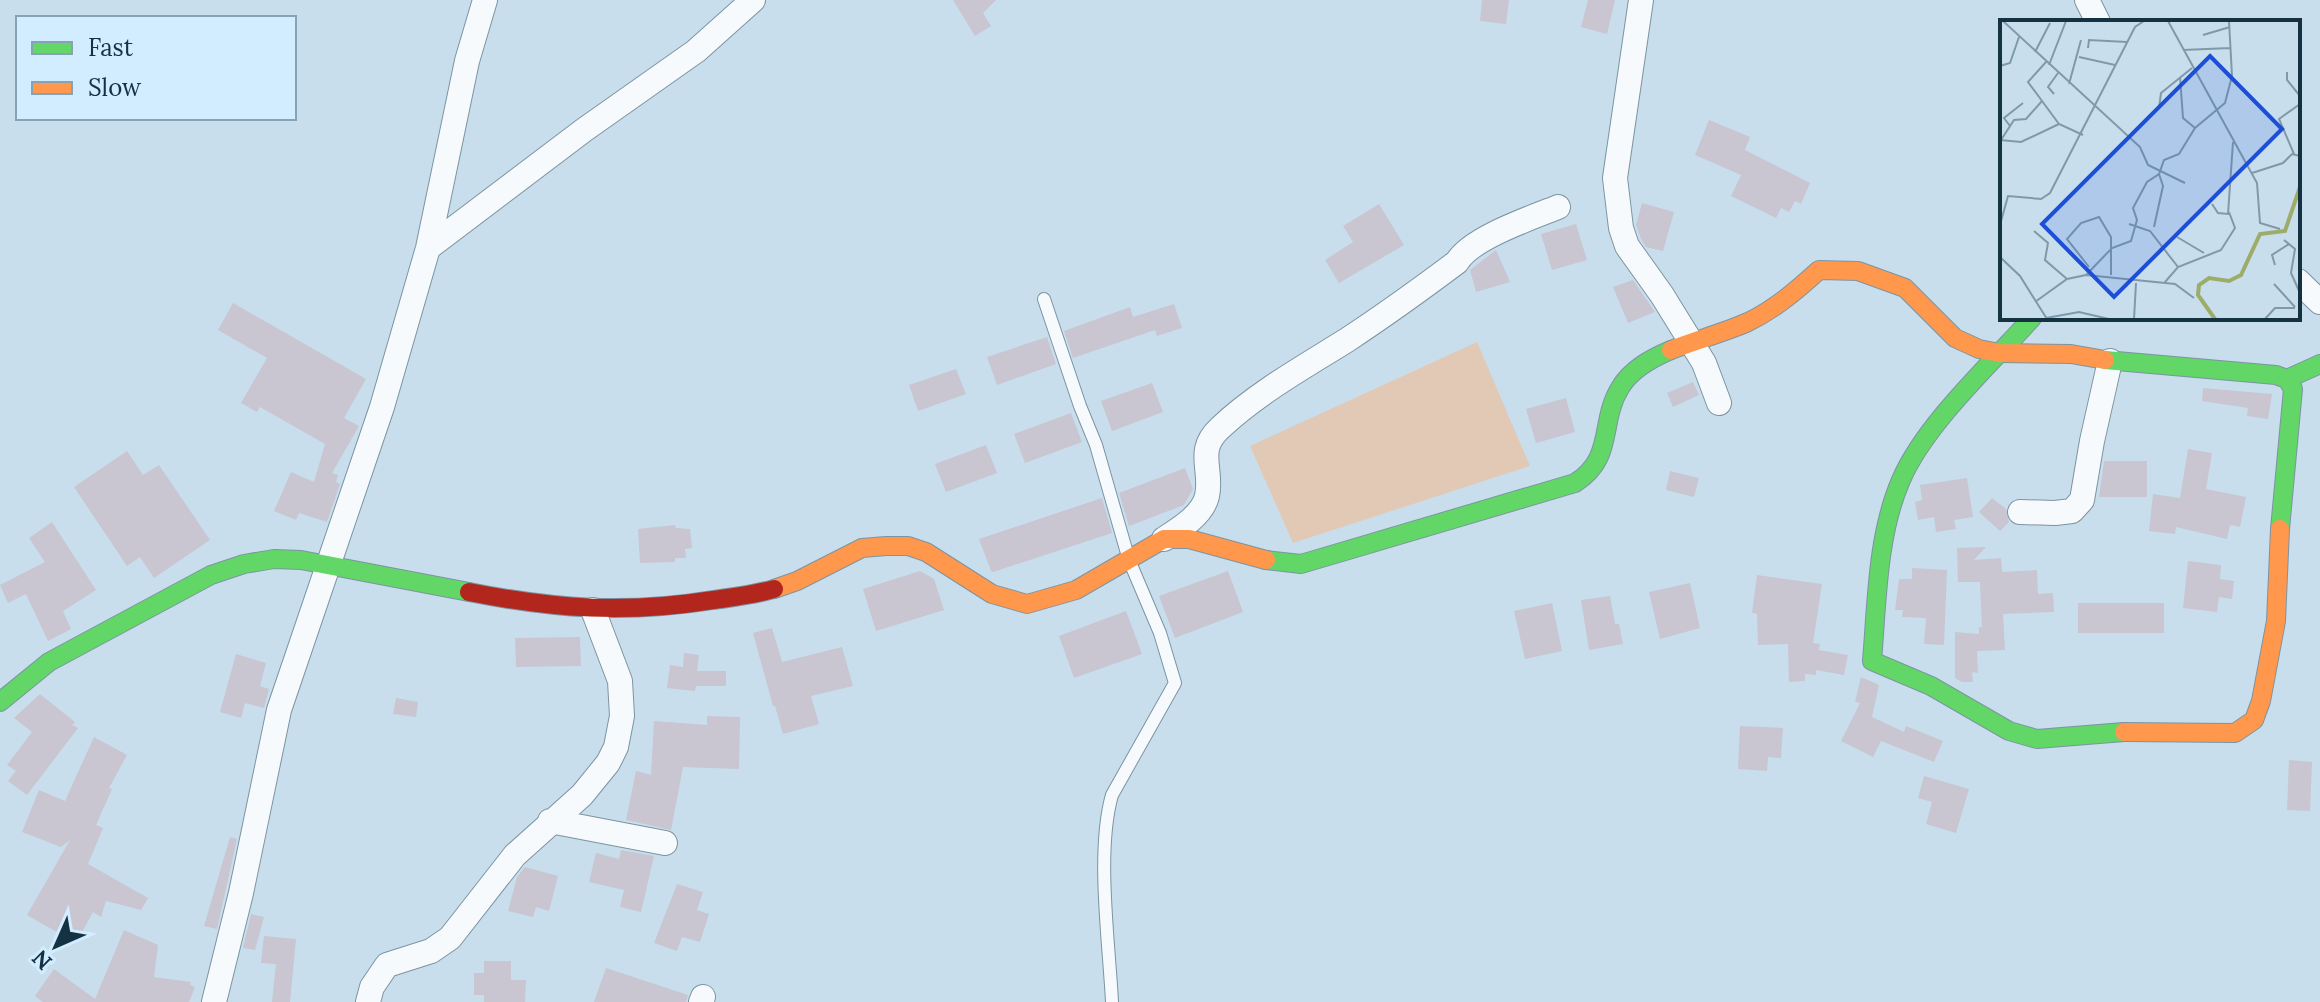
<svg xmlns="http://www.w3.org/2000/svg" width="2320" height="1002" viewBox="0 0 2320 1002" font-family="Lora,serif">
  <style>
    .green { fill: #e2c9b6 }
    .building { fill: #c9c5d1 }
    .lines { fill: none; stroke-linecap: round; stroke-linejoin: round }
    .lane-casing { stroke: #7c94a2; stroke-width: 14 }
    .street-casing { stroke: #7c94a2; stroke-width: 26 }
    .fast-casing { stroke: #7c94a2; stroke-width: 20 }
    .slow-casing { stroke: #7c94a2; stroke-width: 20 }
    .jam-casing { stroke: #7c94a2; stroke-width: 20 }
    .lane { stroke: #f7fafc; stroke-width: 12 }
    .street { stroke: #f7fafc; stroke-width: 24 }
    .fast { stroke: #63d668; stroke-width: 18 }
    .slow { stroke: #ff974d; stroke-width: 18 }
    .jam { stroke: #b3261e; stroke-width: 18 }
    .inset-river { fill: none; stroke: #9dad69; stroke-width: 4 }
    .inset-road { fill: none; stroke: #8099a9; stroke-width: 2 }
    .view { fill: #1d4ed8; fill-opacity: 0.15; stroke: #1d4ed8; stroke-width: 4 }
    .inset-edge { fill: none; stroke: #153243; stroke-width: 4 }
  </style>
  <rect width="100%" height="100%" fill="#c8deed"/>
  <!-- green -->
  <path class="green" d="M1477 342 1530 466 1293 543 1250 446Z"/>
  <!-- building -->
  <path class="building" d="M953 0H996L983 13 991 26 975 36Z
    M1482 0H1509L1506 24 1480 21Z
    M1588 0H1615L1607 34 1581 27Z
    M1709 120 1750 137 1745 150 1810 183 1801 204 1795 201 1789 212 1781 208 1776 218 1731 196 1741 175 1695 155Z
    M1642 203 1674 212 1663 251 1646 247 1641 239 1636 225Z
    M1379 204 1404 245 1339 283 1325 260 1353 242 1343 226Z
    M1576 224 1587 260 1552 270 1541 234Z
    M1496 250 1510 282 1476 292 1470 270Z
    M1633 280 1655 312 1628 323 1613 287Z
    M233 303 366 379 344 418 359 426 332 473 338 475 336 482 340 484 327 522 299 513 296 520 274 511 291 472 314 482 325 444 260 407 257 412 241 403 267 358 218 330Z
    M1174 304 1182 328 1157 336 1155 330 1073 358 1064 331 1130 307 1133 317Z
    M1047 337 1056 364 997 385 987 357Z
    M956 369 966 394 918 411 909 385Z
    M1693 382 1699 395 1673 407 1667 393Z
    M1152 383 1163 412 1112 431 1101 401Z
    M2203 388 2272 394 2268 419 2247 416 2248 408 2202 401Z
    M1566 398 1575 432 1536 443 1526 409Z
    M1071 413 1082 442 1025 463 1014 434Z
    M986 445 997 473 946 492 935 464Z
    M2188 449 2212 453 2206 489 2246 497 2240 527 2230 525 2227 539 2176 527 2175 534 2149 531 2153 494 2180 498Z
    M127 451 143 475 159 465 210 540 154 578 140 557 127 566 74 487Z
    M2104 461H2147V497H2099Z
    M1185 468 1193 489 1184 505 1129 526 1119 493Z
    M1670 471 1699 478 1694 497 1666 490Z
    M1967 478 1973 517 1954 520 1956 529 1936 532 1934 517 1918 520 1915 502 1922 500 1920 485Z
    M1102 498 1112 533 993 572 991 571 979 539Z
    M1992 498 2006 509 2009 522 2000 531 1979 512Z
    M52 522 96 590 63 611 71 629 48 641 26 594 8 603 0 585 45 562 29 538Z
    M675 525 676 528 690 529 692 548 685 549 686 558H675V562L640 563 638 529Z
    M1986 547 1974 560 2001 558 2002 572 2037 570 2038 594 2053 593 2054 612 2003 614 2005 650 1977 651 1978 673 1972 672 1973 682H1962L1955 678V632L1979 634V627H1982L1980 582H1958L1957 548Z
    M2188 561 2221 565 2220 579 2234 581 2232 599 2219 597 2217 612 2183 608Z
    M1912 568 1947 570 1944 645 1924 644 1926 618 1902 617 1903 610H1895L1899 579H1912Z
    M920 571 934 579 944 610 876 631 863 589Z
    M1228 571 1243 612 1175 638 1159 596Z
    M1757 575 1822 584 1813 643 1820 644 1819 650 1848 655 1844 675 1816 670V675L1805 674V681L1789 682 1788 644 1758 645 1757 614 1752 613Z
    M1690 583 1700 628 1660 639 1649 592Z
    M1610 596 1615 624H1619L1623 644 1589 650 1581 600Z
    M1552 603 1562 651 1525 659 1514 611Z
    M2078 603H2164V633H2078Z
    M1126 611 1142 654 1074 678 1059 636Z
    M772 628 782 662 842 647 853 686 811 696 819 724 783 734 775 706H773L753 633Z
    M580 637 581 666 516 667 515 638Z
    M684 653 699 655 697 671H726V686H696L695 691 667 688 670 665 683 667Z
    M236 654 266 663 260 686 269 689 264 708 245 703 241 718 220 712Z
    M1861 677 1879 685 1872 717 1904 732 1906 726 1943 741 1934 762 1881 741 1873 757 1841 741 1860 703 1855 702Z
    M40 694 75 722 72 725 78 728 27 795 8 781 16 771 7 765 32 732 14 718Z
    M396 698 418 702 416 717 393 714Z
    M707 716 740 717 739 769 683 767 671 830 626 820 636 771 651 775 654 721 707 725Z
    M1740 726 1783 728 1781 758 1768 757 1767 771 1738 769Z
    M94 737 127 755 109 788 112 789 96 825 103 828 88 864 148 898 141 910 106 901 101 917 93 912 76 943 27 915 70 840 61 847 22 832 39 790 65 801Z
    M2289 760 2312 762 2310 811 2287 810Z
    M1924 776 1969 789 1956 833 1926 824 1932 802 1918 798Z
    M230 837 237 839 217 929 204 926Z
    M621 850 654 856 641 912 620 907 624 890 589 882 596 853 619 859Z
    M525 867 558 876 549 911 536 907 533 917 508 911 517 877Z
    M677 884 703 892 697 910 709 914 700 942 682 937 677 951 654 943Z
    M251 914 264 917 255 950 243 948Z
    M124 930 158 945 154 977 191 982 190 985 195 987 189 1002H43L35 996 54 969 95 999Z
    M264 936 296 939 290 1002H272L276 964 261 963Z
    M484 961H511V980H526L525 1002H484V995H474V973H484Z
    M606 968 688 995 686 1002H594Z"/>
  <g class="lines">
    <defs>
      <path id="lane" d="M1044 299 1080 406 1096 445 1129 560 1160 633 1175 683 1112 795C1096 851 1109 942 1112 1002"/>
      <path id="street" d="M1641 0 1615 178 1621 228 1627 246 1662 295 1704 363 1719 403
        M2087 0 2098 22
        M428 248 584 130 696 51 753 0
        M2298 281 2320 302
        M2020 512 2055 513 2072 511 2082 500 2092 441 2110 361
        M1164 539C1178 530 1203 515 1207 496 1213 469 1195 451 1220 428 1257 393 1304 367 1347 340 1385 315 1421 289 1457 262 1471 238 1531 218 1558 207
        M550 821 665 843
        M214 1002 241 893 279 710 382 407 428 248 467 61 485 0
        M368 1002 372 987 387 965 431 951 450 938 515 855 582 795 608 763 616 747 622 716 620 681 593 610
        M701 1002 703 997"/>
      <path id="fast" d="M2032 318C1991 364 1925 424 1901 480 1877 535 1877 602 1872 661L1931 686 2009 731 2037 739 2124 732
        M2105 360 2276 375 2287 379 2320 364
        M2280 529 2293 389 2287 379
        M1266 560 1301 564 1575 483C1615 458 1599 422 1620 388 1631 369 1652 358 1671 350
        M0 702 49 662 211 575 244 564 274 559 301 560 469 592"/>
      <path id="slow" d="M1671 350C1696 340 1723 333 1748 322 1775 309 1797 290 1819 270L1858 271 1905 288 1955 338 1979 349 1999 353 2071 354 2105 360
        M774 589 797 581 862 548 886 546H908L926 552 992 594 1027 604 1076 590 1164 539H1189L1266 560
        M2124 732 2235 733 2254 720 2261 701 2276 621 2280 529"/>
      <path id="jam" d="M469 592C555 609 626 614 713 600 734 597 754 595 774 589"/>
    </defs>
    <!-- lane casing -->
    <use href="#lane" class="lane-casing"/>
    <!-- street casing -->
    <use href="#street" class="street-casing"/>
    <!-- fast casing -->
    <use href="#fast" class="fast-casing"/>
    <!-- slow casing -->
    <use href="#slow" class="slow-casing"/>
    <!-- jam casing -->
    <use href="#jam" class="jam-casing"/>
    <!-- lane -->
    <use href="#lane" class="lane"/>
    <!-- street -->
    <use href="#street" class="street"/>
    <!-- fast -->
    <use href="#fast" class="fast"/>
    <!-- slow -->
    <use href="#slow" class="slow"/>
    <!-- jam -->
    <use href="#jam" class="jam"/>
  </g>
  <!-- overview -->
  <g transform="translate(2000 20)">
    <rect width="300" height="300" fill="#c8deed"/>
    <path class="inset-river" d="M215 299 198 275 199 265 209 258 229 261 241 255 260 214 285 211 300 167"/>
    <path class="inset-road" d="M3 1 140 127 148 145 185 163M168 1 257 163 260 203 280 209M203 15 230 7M88 28 89 20 127 22M183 30 230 28M35 32 50 3M79 37 115 45M46 42 28 62 59 104 83 115M49 45 66 1M0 46 10 43 19 17M287 52V60L300 76M180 57 183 98 195 108M69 64 81 20M54 74 48 67 58 53M159 88 161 73 192 48M10 106 4 98 23 83M0 120 21 122 59 104M294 134 279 99 300 84M0 153 1 120 14 100 26 99 42 81M252 153 283 143 292 134 300 136M212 184 218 193 228 194 233 122M129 204 150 211 178 247M0 205 8 176 41 179 50 173 135 7 144 1M154 207 163 166 159 154M34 211 48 223 45 240 67 259M177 217 204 233M284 220 295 229 291 253 300 273M0 237 20 256 47 299M275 245 272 235 289 224M89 247 67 219 81 203 99 197 111 217V255M86 255 175 264 194 278M165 262 178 247 221 230 235 208 229 192M274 264 295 287M35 282 67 259 86 255 112 228 131 221 137 200 133 188 147 162 159 154 164 140 179 134 195 108 225 83 232 56 229 1M46 298 79 292 109 299M134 299 136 263M265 299 275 288H295"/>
    <path class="view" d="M210 36 282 109 114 277 42 204Z"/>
    <rect width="300" height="300" class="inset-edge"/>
  </g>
  <!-- legend -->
  <rect x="16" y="16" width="280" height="104" fill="#d2edff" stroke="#86a2b4" stroke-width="2"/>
  <rect x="32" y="42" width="40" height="12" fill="#63d668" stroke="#86a2b4" stroke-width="2"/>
  <text x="88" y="56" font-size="24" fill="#153243">Fast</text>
  <rect x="32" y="82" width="40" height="12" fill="#ff974d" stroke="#86a2b4" stroke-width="2"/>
  <text x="88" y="96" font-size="24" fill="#153243">Slow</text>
  <!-- north arrow -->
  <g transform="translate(56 946) rotate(225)" stroke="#d2edff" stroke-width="6" paint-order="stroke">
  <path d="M0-6L14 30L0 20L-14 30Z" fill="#153243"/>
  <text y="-12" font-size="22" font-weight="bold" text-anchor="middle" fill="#153243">N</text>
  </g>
</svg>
